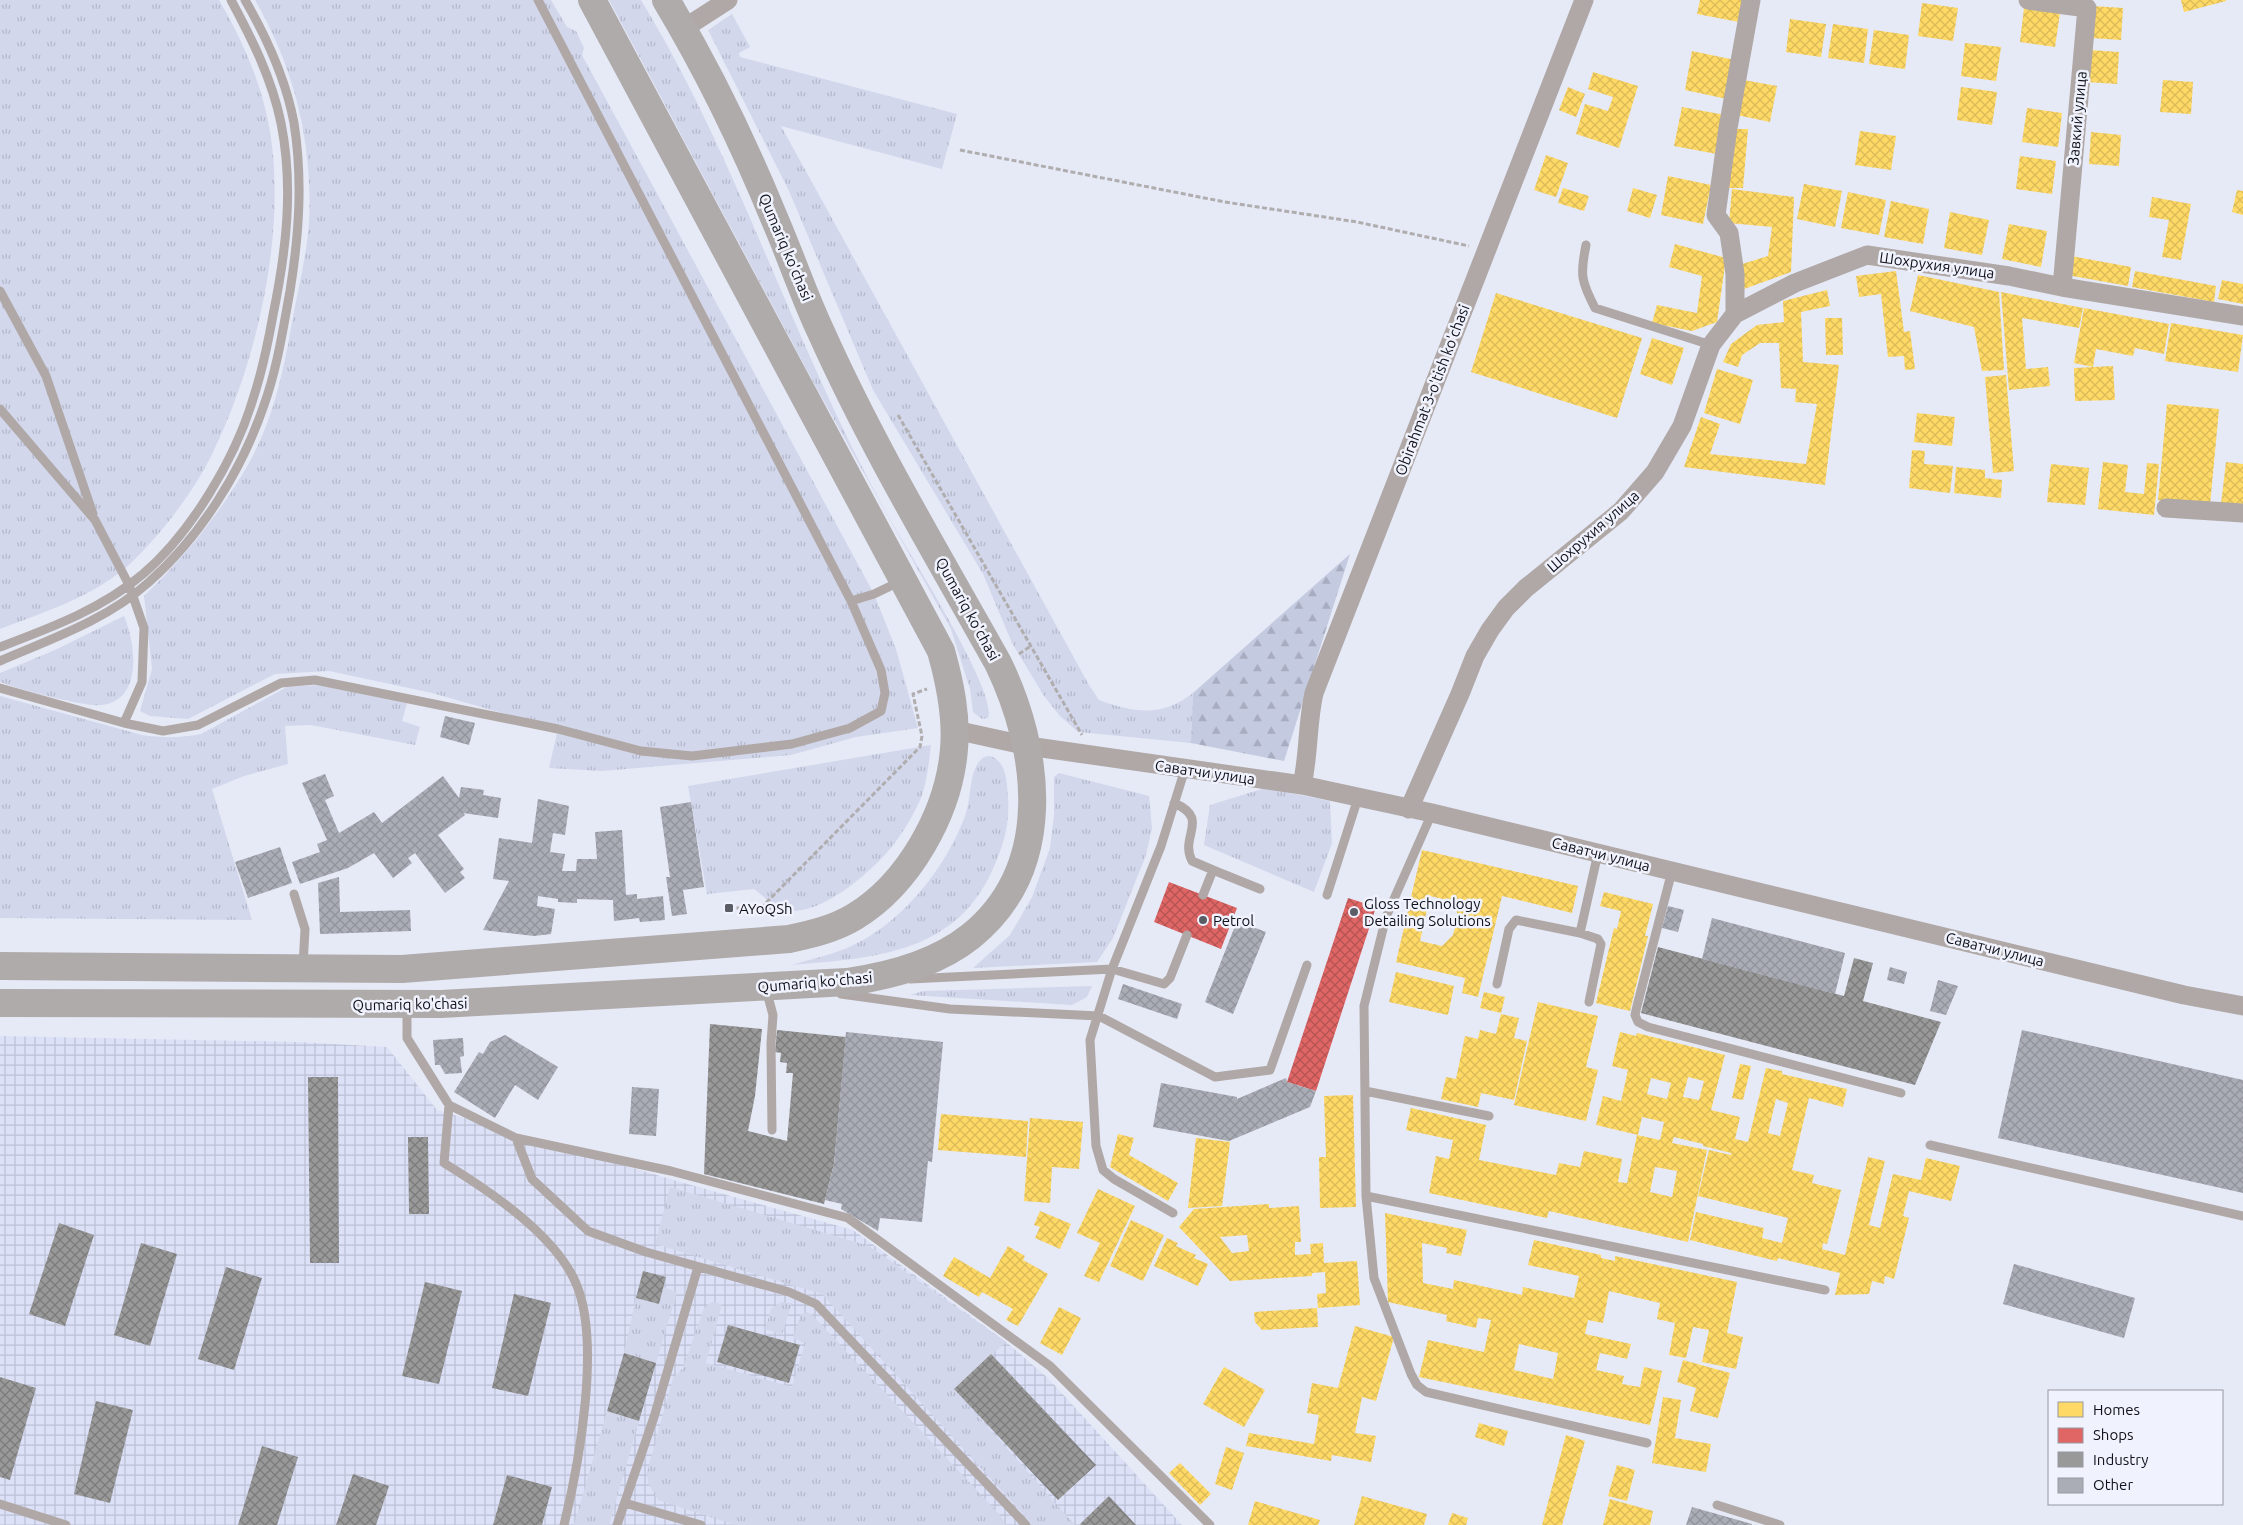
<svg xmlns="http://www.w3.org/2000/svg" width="2243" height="1525" viewBox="0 0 2243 1525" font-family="Ubuntu,sans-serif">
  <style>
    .industrial { fill: url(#industrial-grid) }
    .grass { fill: url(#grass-tufts) }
    .forest { fill: url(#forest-firs) }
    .homes { fill: url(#homes-cross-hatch); fill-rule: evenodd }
    .shops { fill: url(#shops-cross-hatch) }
    .industry { fill: url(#industry-cross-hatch) }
    .building { fill: url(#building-cross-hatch) }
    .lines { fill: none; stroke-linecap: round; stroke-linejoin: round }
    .path { stroke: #b0adaf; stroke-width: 3; stroke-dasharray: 5 2.5; stroke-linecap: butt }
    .lane { stroke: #afa8a6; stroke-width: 9 }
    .street { stroke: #afa8a6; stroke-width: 19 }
    .primary { stroke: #b0abab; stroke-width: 28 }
    .poi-dot { fill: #5a5c66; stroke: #f0f3fd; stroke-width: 2 }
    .labels { text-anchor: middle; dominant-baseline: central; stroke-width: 5; stroke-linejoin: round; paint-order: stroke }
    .street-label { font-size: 15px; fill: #0f1019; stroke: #f0f3fd }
    .poi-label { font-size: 15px; fill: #0f1019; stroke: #f0f3fd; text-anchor: start }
  </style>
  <defs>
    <pattern id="industrial-grid" width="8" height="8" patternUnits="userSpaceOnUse" patternTransform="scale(1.25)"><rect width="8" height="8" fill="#dce1f8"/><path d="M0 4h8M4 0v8" fill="none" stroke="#bcc0d4"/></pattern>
    <pattern id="grass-tufts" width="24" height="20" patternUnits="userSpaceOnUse" patternTransform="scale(1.25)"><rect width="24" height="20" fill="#d3d7ec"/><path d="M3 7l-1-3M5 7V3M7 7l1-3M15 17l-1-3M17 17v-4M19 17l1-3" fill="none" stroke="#b4b8ca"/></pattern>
    <pattern id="forest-firs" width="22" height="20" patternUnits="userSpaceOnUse" patternTransform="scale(1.25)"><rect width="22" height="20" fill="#c4cae0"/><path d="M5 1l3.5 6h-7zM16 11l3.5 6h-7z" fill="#a7acc0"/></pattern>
    <pattern id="homes-cross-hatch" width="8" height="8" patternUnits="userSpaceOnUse" patternTransform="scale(1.25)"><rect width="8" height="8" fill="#ffd966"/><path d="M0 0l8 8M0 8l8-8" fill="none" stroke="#d9b958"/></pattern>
    <pattern id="shops-cross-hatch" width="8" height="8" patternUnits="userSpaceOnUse" patternTransform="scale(1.25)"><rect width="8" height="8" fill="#e06666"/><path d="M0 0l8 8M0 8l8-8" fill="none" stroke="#b45353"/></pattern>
    <pattern id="industry-cross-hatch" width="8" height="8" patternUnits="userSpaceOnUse" patternTransform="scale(1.25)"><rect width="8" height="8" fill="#999"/><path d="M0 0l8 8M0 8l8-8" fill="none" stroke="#7b7b7c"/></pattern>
    <pattern id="building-cross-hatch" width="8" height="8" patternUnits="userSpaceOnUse" patternTransform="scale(1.25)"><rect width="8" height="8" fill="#aaacb6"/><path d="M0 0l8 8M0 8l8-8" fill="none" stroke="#91939c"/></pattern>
  </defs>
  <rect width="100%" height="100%" fill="#e6e9f6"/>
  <!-- industrial -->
  <path class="industrial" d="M0 1036 298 1042 387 1047 437 1110 677 1181 853 1230 1006 1342 1049 1379 1182 1525H0Z"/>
  <!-- grass -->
  <path class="grass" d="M0 0H219C239 34 257 73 266 112 291 216 259 358 213 452 196 489 161 534 132 562 96 596 44 612 0 629Z
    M255 0H551L567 27 576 31 584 48 582 55 874 594 896 649 918 728 856 737 791 755 602 771 549 768 558 729 432 693 329 671 275 674 188 719 150 716 140 711 152 669 144 596C185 557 221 512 249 463 273 420 284 370 292 322 298 289 307 255 309 221 313 143 294 67 255 0Z
    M609 0H641C744 169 798 362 898 533 913 559 999 696 988 718L982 719 973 712 970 689 951 629 817 389Z
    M732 14 750 47 739 53 740 57 957 114 942 169 781 126 1089 685 1099 700C1134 713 1163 717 1193 693L1191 743 1078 732 1060 716 1044 696 1012 643 983 574 873 390 789 191 708 30Z
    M124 616C136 644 143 701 101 705 83 707 18 689 0 682V673L55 650Z
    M318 685 407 703 402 721 420 727 415 745 311 725 285 726 288 764 244 776 212 789 252 920 0 918V696L142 735C162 738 181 738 201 734L287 687Z
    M931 745C929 762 927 782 921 798 914 814 904 831 894 844 874 870 817 921 782 909 772 905 762 895 754 889L707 894 688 786Z
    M990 756C1007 761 1007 783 1008 798 1010 825 1003 847 992 871 954 955 871 958 791 965 808 960 826 956 842 950 898 929 947 868 966 813 972 795 968 769 984 757Z
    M1059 773 1149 796 1152 828 1146 855 1113 938 1097 962 973 968 1010 935 1032 897 1050 848 1054 815V777Z
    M1265 788 1330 801 1332 843 1314 892 1204 845 1210 805Z
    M1092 986 1087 997 1072 1005 910 995 923 991Z
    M670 1187 869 1246 1006 1342 954 1389 1075 1525H1033L822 1294 655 1244Z
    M663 1287 677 1292 656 1363 624 1353 636 1298 659 1304Z
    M712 1302 722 1304 706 1363 792 1387 805 1343 793 1338 801 1314 807 1312 814 1317 1000 1515 1006 1525H735L658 1500 648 1483 647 1472 673 1378 683 1368 704 1308Z
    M781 1302 792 1303 782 1335 765 1329 771 1309Z
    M607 1411 639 1421 609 1525H574Z"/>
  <!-- forest -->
  <path class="forest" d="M1350 554 1284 761 1191 743 1193 693Z"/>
  <!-- homes -->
  <path class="homes" d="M1700 0H1744L1739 22 1697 14Z
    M2181 0H2226V1L2184 12Z
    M1922 3 1958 8 1953 41 1918 36Z
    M2093 6 2123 8 2121 40 2091 38Z
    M2024 8 2060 13 2055 47 2020 42Z
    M1790 19 1826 24 1821 57 1786 52Z
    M1833 24 1868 29 1864 63 1828 58Z
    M1874 30 1909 35 1905 69 1869 64Z
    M1965 43 2001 47 1996 81 1961 76Z
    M2090 50 2119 52 2117 84 2087 82Z
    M1692 51 1735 60 1727 99 1685 90Z
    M1593 72 1638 86 1619 148 1576 134 1585 104 1608 111 1613 97 1588 89Z
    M1738 79 1777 86 1770 122 1732 114Z
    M2163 80 2193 82 2191 114 2160 112Z
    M1568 87 1585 94 1576 117 1559 110Z
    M1961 87 1997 92 1992 125 1957 120Z
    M1682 107 1725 115 1717 154 1674 146Z
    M2027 108 2062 113 2058 147 2022 142Z
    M1734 129H1748L1743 188H1728Z
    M1860 131 1896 136 1891 170 1855 165Z
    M2091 132 2121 135 2119 166 2089 164Z
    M1546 155 1568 163 1556 197 1534 190Z
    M2020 156 2056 161 2052 194 2016 189Z
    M1668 176 1711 185 1703 224 1661 215Z
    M1804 184 1842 191 1835 227 1797 219Z
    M1563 188 1589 196 1584 211 1558 203Z
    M1633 188 1657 195 1650 218 1627 211Z
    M1732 189 1794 197 1791 272 1744 289 1739 265 1768 256 1772 227 1729 223Z
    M2237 190 2243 191V215L2232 212Z
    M1848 192 1886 200 1879 235 1841 228Z
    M2152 197 2191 204 2181 260 2162 257 2169 220 2149 217Z
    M1891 201 1929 209 1923 244 1884 237Z
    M1950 212 1989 220 1982 255 1944 248Z
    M2009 224 2047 231 2041 267 2002 259Z
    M1675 244 1726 258 1717 322 1692 331 1652 323 1657 305 1697 313 1702 276 1669 267Z
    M2071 256 2131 267 2128 286 2067 275Z
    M1896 271 1904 332 1910 331 1915 369 1905 370 1904 356 1888 357 1881 294 1859 297 1856 276Z
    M2135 271 2216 286 2214 302 2132 287Z
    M1918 275 1999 292 2004 370 1982 371 1974 327 1910 311Z
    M2222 280 2243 284V304L2218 299Z
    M1827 290 1830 306 1801 312 1803 362 1839 365 1825 485 1684 467 1701 417 1720 424 1710 454 1806 464 1817 404 1795 402 1796 389 1781 388 1779 343H1760L1742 355 1738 367 1723 362 1731 344 1757 325 1784 322 1783 301Z
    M2001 292 2083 308 2079 328 2022 318 2026 369 2048 367 2050 386 2009 390Z
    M1496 293 1642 338 1617 418 1471 372Z
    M2084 308 2169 324 2164 354 2135 348 2133 356 2096 349 2093 367 2074 363Z
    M1825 318H1842L1843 355H1826Z
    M2171 323 2243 335 2238 372 2165 361Z
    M1652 338 1684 348 1672 385 1640 374Z
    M2113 366 2115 400 2075 401 2074 368Z
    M1717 369 1753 380 1740 424 1704 413Z
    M2006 375 2014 471 1993 473 1985 377Z
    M2167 404 2219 409 2210 505 2158 500Z
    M1917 413 1955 417 1952 446 1914 442Z
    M1912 450 1925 451 1924 464 1953 466 1950 493 1909 488Z
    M2103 462 2128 465 2125 492 2144 494 2147 463 2159 464 2154 515 2098 509Z
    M2226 462 2243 464V507L2221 504Z
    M2051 464 2089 468 2085 505 2047 502Z
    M1956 467 1985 470V478L2002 480 2001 498 1954 493Z
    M1422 850 1578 886 1572 913 1502 896 1478 997 1462 993 1465 978 1396 962ZM1430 896 1452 901 1458 915 1453 935 1442 946 1420 941Z
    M1604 892 1653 904 1645 936H1648L1630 1011 1596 1003 1614 928 1617 929 1621 911 1600 906Z
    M1396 972 1454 986 1448 1015 1389 1002Z
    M1484 992 1505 997 1501 1013 1480 1008Z
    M1538 1002 1598 1016 1586 1067 1598 1070 1586 1121 1514 1105Z
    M1501 1014 1519 1018 1514 1038 1527 1041 1514 1100 1481 1093 1478 1107 1441 1099 1446 1077 1456 1079 1465 1036 1478 1039 1480 1030 1496 1034Z
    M1620 1032 1636 1036 1637 1033 1725 1055 1711 1110 1740 1117 1735 1139 1748 1142 1766 1068 1782 1071V1074L1847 1089 1843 1107 1809 1098 1792 1170 1814 1175 1812 1183 1841 1190 1827 1244 1823 1243 1822 1249 1845 1255 1868 1157 1885 1161 1869 1225 1880 1228 1893 1174 1921 1180 1926 1158 1960 1166 1951 1201 1909 1191 1903 1216 1909 1218 1894 1279 1885 1276 1884 1284 1872 1281 1869 1294 1835 1295 1840 1273 1778 1258 1777 1261 1690 1240 1696 1212 1764 1228 1762 1238 1782 1243 1788 1218 1698 1196 1709 1150 1731 1155V1153L1703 1146V1144L1674 1137 1672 1143 1707 1150 1688 1242 1549 1211 1547 1218 1429 1193 1436 1156 1449 1159 1453 1140 1406 1130 1411 1108 1486 1125 1479 1160 1556 1175 1559 1163 1580 1167 1584 1151 1622 1159 1618 1182 1627 1183 1637 1135 1660 1140 1664 1122 1642 1117 1638 1135 1596 1125 1603 1096 1621 1101 1628 1070 1612 1066ZM1688 1077 1704 1081 1699 1100 1683 1097ZM1651 1078 1671 1083 1667 1099 1647 1094ZM1776 1099 1788 1103 1780 1136 1768 1133ZM1655 1167 1677 1171 1672 1197 1650 1192Z
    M1740 1064 1751 1066 1743 1100 1732 1098Z
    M1353 1095 1356 1207 1320 1208 1319 1157H1326L1324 1096Z
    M941 1114 1028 1121 1026 1157 938 1150Z
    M1030 1118 1083 1122 1079 1169 1052 1167 1050 1203 1024 1201Z
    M1118 1134 1134 1138 1129 1155 1178 1183 1168 1201 1110 1167Z
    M1196 1138 1230 1142 1222 1206 1188 1208Z
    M1098 1189 1135 1206 1099 1282 1084 1276 1100 1243 1077 1233Z
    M1269 1204V1208L1299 1206 1301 1242H1295V1255L1311 1254 1310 1244 1323 1243 1324 1263 1357 1261 1360 1305 1318 1308 1317 1294 1326 1293 1325 1272 1312 1273V1276L1230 1281 1179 1227 1194 1209ZM1247 1235 1249 1251 1232 1253 1220 1237Z
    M1040 1211 1071 1224 1060 1249 1035 1238 1040 1227 1034 1225Z
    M1385 1213 1467 1230 1461 1256 1446 1253 1447 1248 1422 1243 1423 1283 1453 1289 1454 1280 1522 1295 1523 1287 1574 1298 1579 1276 1528 1265 1534 1240 1601 1255V1258L1615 1261V1256L1737 1282 1727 1333 1743 1337 1736 1369 1702 1362 1709 1330 1693 1327 1686 1358 1669 1355 1675 1323 1657 1319 1660 1303 1609 1291 1603 1323 1588 1320 1585 1334 1631 1344 1627 1359 1600 1353 1596 1370 1624 1376 1622 1384 1640 1387 1644 1367 1662 1371 1650 1425 1419 1377 1428 1340 1484 1352 1491 1320 1478 1318 1476 1328 1446 1321 1447 1315 1388 1302ZM1519 1344 1558 1353 1553 1379 1514 1370Z
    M1131 1220 1164 1235 1143 1281 1110 1266Z
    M1167 1238 1178 1243 1176 1246 1196 1255 1194 1258 1208 1264 1198 1286 1154 1266Z
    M1008 1246 1025 1256 1023 1260 1048 1274 1018 1326 1006 1320 1013 1309 982 1292 979 1297 943 1276 954 1257 990 1278Z
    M1059 1307 1081 1318 1062 1355 1040 1343Z
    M1317 1308 1318 1327 1262 1330 1255 1322 1254 1312Z
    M1355 1326 1394 1337 1376 1401 1362 1397 1355 1433 1376 1436 1371 1462 1332 1455 1331 1461 1246 1446 1249 1433 1314 1444 1319 1415 1307 1413 1312 1383 1338 1388Z
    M1683 1360 1730 1373 1718 1418 1690 1411 1696 1388 1677 1382Z
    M1224 1367 1265 1390 1244 1427 1203 1404Z
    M1663 1397 1681 1400 1675 1438 1711 1444 1706 1472 1652 1463Z
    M1479 1423 1508 1431 1504 1446 1475 1437Z
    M1566 1435 1585 1441 1562 1525H1542Z
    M1226 1447 1244 1453 1232 1490 1215 1484Z
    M1180 1463 1211 1494 1200 1505 1169 1473Z
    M1617 1465 1635 1470 1627 1501 1608 1496Z
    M1362 1496 1427 1514 1424 1525H1354Z
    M1610 1499 1653 1511 1650 1525H1603Z
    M1255 1501 1320 1520 1318 1525H1248Z
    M1452 1513 1468 1518 1466 1525H1448Z"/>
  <!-- shops -->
  <path class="shops" d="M1169 882 1237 908 1221 949 1154 922Z
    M1348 898 1376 907 1316 1091 1287 1082Z"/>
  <!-- industry -->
  <path class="industry" d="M1658 947 1844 996 1854 958 1873 963 1863 1001 1941 1022 1915 1085 1641 1013Z
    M710 1024 762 1029 755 1096 748 1131 787 1141 793 1073H786L787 1063 780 1062 781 1053 775 1052 777 1030 846 1037 834 1164 824 1204 704 1174Z
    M308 1077H338L339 1263H310Z
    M408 1137H428L429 1214H409Z
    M59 1223 94 1235 65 1326 29 1314Z
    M141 1243 177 1254 150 1346 114 1335Z
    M226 1267 262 1278 234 1370 198 1359Z
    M643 1271 666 1277 659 1304 636 1298Z
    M425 1282 462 1291 439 1384 402 1376Z
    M514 1294 551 1303 528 1396 492 1388Z
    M728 1325 800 1345 789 1383 717 1362Z
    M624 1353 656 1363 639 1421 607 1411Z
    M991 1354 1096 1465 1058 1500 954 1389Z
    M0 1377 36 1388 10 1480 0 1477Z
    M96 1401 133 1410 110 1503 74 1494Z
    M262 1446 298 1457 277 1525H238Z
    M353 1474 389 1486 376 1525H336Z
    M507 1475 552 1487 542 1525H493Z
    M1109 1496 1136 1525H1081L1080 1524Z"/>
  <!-- building -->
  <path class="building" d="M445 716 475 723 469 745 440 737Z
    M325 774 334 796 325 800 339 833 374 812 382 823 443 776 459 798 461 787 484 790 483 795 501 798 498 818 463 813 465 815 438 835 464 869 460 872 465 878 445 893 415 853 408 858 412 863 393 878 374 853 348 868 300 884 292 862 320 852 317 844 327 840 302 783Z
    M538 799 569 806 565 835 553 833 550 852 565 854 562 871H576L577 859H597L595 832 622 830 626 895 637 894V899L663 896 665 920 640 922 639 918 614 921 613 900 577 899V903L558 902V899L538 896 537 906 555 909 551 934 534 936 483 930 509 881 493 879 499 838 532 843Z
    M691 802 704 887 683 890 687 914 672 916 666 877H670L660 807Z
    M280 847 292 883 248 898 235 862Z
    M339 877 340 912 410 910 411 931 320 934 318 883Z
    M1668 906 1684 910 1678 932 1662 928Z
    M1712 918 1845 953 1835 994 1702 959Z
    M1237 921 1266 932 1233 1014 1205 1002Z
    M1890 967 1907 972 1904 984 1887 980Z
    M1938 980 1958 986 1946 1015 1930 1011Z
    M1123 984 1182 1004 1177 1019 1118 999Z
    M2022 1030 2243 1080V1193L1998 1138Z
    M846 1032 943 1042 932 1162 928 1161 922 1222 880 1218 878 1231 841 1209 842 1204 825 1200 834 1164Z
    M505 1035 558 1067 538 1100 515 1085 495 1118 454 1092 479 1052 483 1054 490 1042Z
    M463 1038 464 1056 460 1057 462 1073 445 1074 440 1065H435L433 1040Z
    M1286 1078 1287 1082 1316 1091 1310 1107 1229 1141 1153 1127 1161 1083 1237 1097V1099Z
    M632 1087 659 1089 656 1136 629 1134Z
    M2014 1264 2135 1298 2124 1338 2003 1304Z
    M1692 1507 1752 1524V1525H1686Z"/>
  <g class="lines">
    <!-- path -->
    <path class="path" d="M960 150 1225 202 1357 222 1469 246
      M898 415 1082 735
      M1019 654 1031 646
      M729 908H778
      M761 908 920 747 922 736 913 694 927 689"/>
    <!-- lane -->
    <path class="lane" d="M1586 245C1580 275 1581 281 1595 308L1711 345
      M0 291 46 376 93 514
      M0 409 95 520 129 585 144 628 142 682 124 723
      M851 601 874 594 901 581
      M0 647C50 628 102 609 143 574 191 533 235 459 253 399 262 372 268 343 273 315 286 252 294 188 281 123 272 79 252 39 231 0
      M0 661C51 639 107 620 149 582 201 536 242 470 264 405 277 369 283 329 290 291 299 235 303 180 294 123 286 80 267 38 245 0
      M0 688 124 723 163 731 198 725 281 683 315 680 558 729 641 751 692 756 792 744 850 728 881 711 885 693 881 670 851 601 538 0
      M1174 803C1211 819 1179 836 1192 861L1213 870 1203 895
      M1432 813 1386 917 1364 1006 1366 1196 1374 1278 1411 1374 1417 1385 1426 1392 1647 1443
      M1213 870 1260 889
      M1672 871 1637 1006 1635 1015 1638 1022 1648 1027 1901 1093
      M294 894 305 929 303 966
      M1327 895 1358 798
      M1580 933 1598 939 1601 944 1589 1002
      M910 979 1112 969 1164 984 1170 978 1187 935
      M1497 984 1509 929 1516 920 1580 933 1598 853
      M766 989 773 1015 771 1043 772 1130
      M841 994 950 1009 1099 1016 1215 1077 1270 1070 1307 965
      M407 1006V1038L449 1105 516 1138 671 1171 848 1218 1050 1366 1210 1525
      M1365 1091 1489 1116
      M449 1105 444 1163C488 1190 553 1233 575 1281 602 1339 579 1464 564 1525
      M516 1138 532 1179 588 1231 646 1252 789 1292 816 1304 1026 1525
      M1930 1145 2243 1216
      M1366 1196 1825 1290
      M1173 1213 1114 1179 1103 1170 1096 1146 1090 1040 1112 969 1161 846 1185 769
      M625 1503 701 1525
      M0 1504 66 1525
      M1717 1505 1780 1525
      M617 1525 654 1417 698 1267"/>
    <!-- street -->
    <path class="street" d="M2028 0 2087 8 2062 287
      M683 29 728 0
      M1735 314V274L1729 233 1716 215 1728 128 1751 0
      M2166 508 2243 513
      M955 730 1028 746 1302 785 1432 813 2184 995 2243 1006
      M1302 785C1309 755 1307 724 1314 693L1584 0
      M1409 809 1460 694 1475 656 1490 630 1506 608 1526 588 1621 511 1655 472 1682 426 1711 345 1735 314 1795 283 1867 255 2009 276 2062 287 2243 316"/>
    <!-- primary -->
    <path class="primary" d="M0 966 402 969 789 939C812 934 834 929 854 917 909 884 949 812 954 749 957 716 950 683 941 651L592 0
      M0 1003 441 1004 847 982C890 976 936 964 971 936 1056 867 1040 750 998 663 937 554 872 446 821 332 804 296 791 257 775 220 744 144 708 70 666 0"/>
  </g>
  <!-- markers -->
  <g class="poi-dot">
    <rect x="724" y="903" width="10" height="10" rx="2.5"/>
    <circle cx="1354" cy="912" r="5"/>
    <circle cx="1203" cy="920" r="5"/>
  </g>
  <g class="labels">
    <!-- street labels -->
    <g class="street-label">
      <text transform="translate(2077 118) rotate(-85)">Завкий улица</text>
      <text transform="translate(786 247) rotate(67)">Qumariq ko'chasi</text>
      <text transform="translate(1937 265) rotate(8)">Шохрухия улица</text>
      <text transform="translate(1432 390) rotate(-69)">Obirahmat 3-o'tish ko'chasi</text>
      <text transform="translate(1593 531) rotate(-41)">Шохрухия улица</text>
      <text transform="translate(968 609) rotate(61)">Qumariq ko'chasi</text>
      <text transform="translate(1205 772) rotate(8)">Саватчи улица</text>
      <text transform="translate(1601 854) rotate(14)">Саватчи улица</text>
      <text transform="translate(1995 949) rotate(14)">Саватчи улица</text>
      <text transform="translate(815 982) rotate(-5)">Qumariq ko'chasi</text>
      <text transform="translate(410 1004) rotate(-1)">Qumariq ko'chasi</text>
    </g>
    <!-- poi labels -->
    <g class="poi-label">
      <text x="1364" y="903">Gloss Technology<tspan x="1364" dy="17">Detailing Solutions</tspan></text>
      <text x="739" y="908">AYoQSh</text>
      <text x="1213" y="920">Petrol</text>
    </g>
  </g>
  <!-- legend -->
  <rect x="2048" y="1390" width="175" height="115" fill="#f0f3fd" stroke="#9698a2"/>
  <rect x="2058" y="1402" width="25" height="15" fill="#ffd966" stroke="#9698a2"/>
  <text x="2093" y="1415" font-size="15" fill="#0f1019">Homes</text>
  <rect x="2058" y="1428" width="25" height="15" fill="#e06666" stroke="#9698a2"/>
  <text x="2093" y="1440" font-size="15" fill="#0f1019">Shops</text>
  <rect x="2058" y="1452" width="25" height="15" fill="#999999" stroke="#9698a2"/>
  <text x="2093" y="1465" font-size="15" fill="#0f1019">Industry</text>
  <rect x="2058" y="1478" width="25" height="15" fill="#aaacb6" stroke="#9698a2"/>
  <text x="2093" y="1490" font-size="15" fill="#0f1019">Other</text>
</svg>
